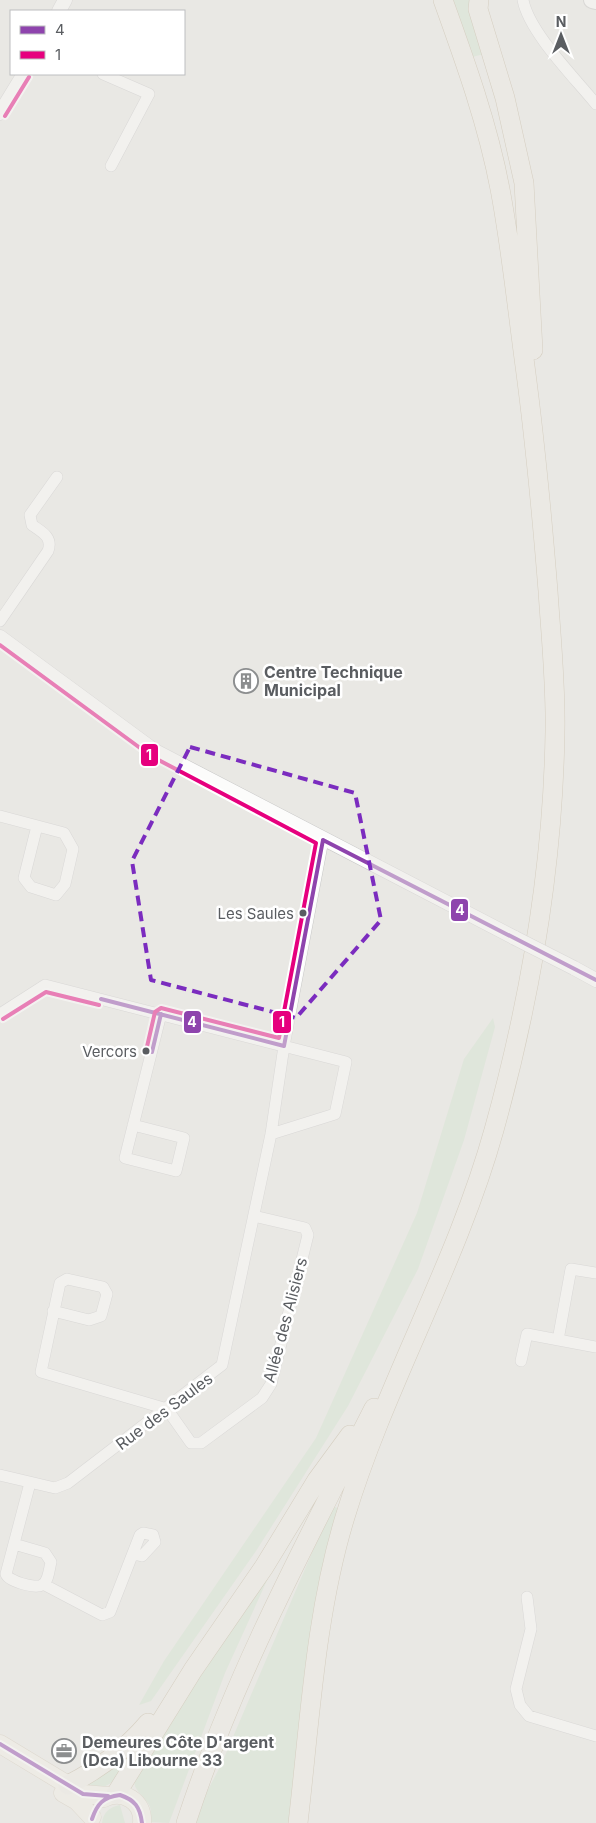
<svg xmlns="http://www.w3.org/2000/svg" width="596" height="1823" viewBox="0 0 596 1823" font-family="Inter,sans-serif">
  <style>
    .green { fill: #d3e4d0 }
    .lines { fill: none; stroke-linecap: round; stroke-linejoin: round }
    .minor-casing { stroke: #c6c6c6; stroke-width: 12 }
    .tertiary-casing { stroke: #c6c6c6; stroke-width: 15 }
    .secondary-casing { stroke: #c6c6c5; stroke-width: 18 }
    .primary-casing { stroke: #cfc6b4; stroke-width: 19 }
    .trunk-casing { stroke: #bcaf96; stroke-width: 20 }
    .minor { stroke: #fcfcfb; stroke-width: 11 }
    .tertiary { stroke: #fcfcfb; stroke-width: 14 }
    .secondary { stroke: #fcfcfb; stroke-width: 16 }
    .primary { stroke: #f1efe7; stroke-width: 18 }
    .trunk { stroke: #eeece4; stroke-width: 19 }
    .tertiary-bridge-casing { stroke: #c6c6c6; stroke-width: 15; stroke-linecap: butt }
    .tertiary-bridge { stroke: #fcfcfb; stroke-width: 14 }
    .bus-1-casing { stroke: #fff; stroke-width: 8 }
    .bus-2-casing { stroke: #fff; stroke-width: 8 }
    .bus-1 { stroke: #8e44ad; stroke-width: 4 }
    .bus-2 { stroke: #e6007e; stroke-width: 4 }
    .marked { fill: none; stroke: #7b2cbf; stroke-width: 4; stroke-dasharray: 10 6; stroke-linejoin: round }
    .bus-dot { fill: #5a5d61; stroke: #fff; stroke-width: 2 }
    .labels { text-anchor: middle; dominant-baseline: central; stroke-width: 5; stroke-linejoin: round; paint-order: stroke }
    .bus-label { font-size: 15px; fill: #5a5d61; stroke: #fff; text-anchor: end }
    .poi-label { font-size: 16px; font-weight: bold; fill: #5a5d61; stroke: #fff; text-anchor: start }
    .street-label { font-size: 16px; fill: #5a5d61; stroke: #fff }
    .line-badge { stroke: #fff; stroke-width: 2 }
    .badge-label { font-size: 14px; text-anchor: middle; font-weight: bold; fill: #fff }
  </style>
  <rect width="100%" height="100%" fill="#e9e8e4"/>
  <!-- green -->
  <path class="green" d="M453 0H473L484 54 472 57Z
    M493 1018 495 1027 464 1140 418 1269 348 1406 256 1551 151 1701 139 1705 164 1661 316 1438 417 1213 464 1059Z
    M325 1485 269 1576 225 1673 169 1823 151 1822C151 1815 152 1807 147 1802 139 1790 132 1790 135 1774Z
    M332 1506 340 1509 293 1823H195L201 1803 221 1765Z
    M137 1743C124 1765 120 1787 92 1789L85 1780Z
    M120 1805 125 1823H102C103 1813 109 1807 120 1805Z"/>
  <g class="lines">
    <defs>
      <path id="minor" d="M523 0C529 32 574 77 596 104
        M103 74 149 94 111 166
        M0 621 48 551C53 537 42 532 32 525L30 515 57 477
        M0 816 64 833 73 849 65 884 56 895 31 887 24 878 37 826
        M0 1014 45 985 346 1062 335 1114 271 1134
        M133 1125 184 1138 176 1171 125 1158 161 1014
        M53 1311 89 1320 101 1316 107 1294 103 1287 67 1279 60 1283 41 1372 167 1409 191 1443H201L262 1398 271 1384 308 1235 305 1228 254 1216
        M558 1340 571 1269 596 1273
        M521 1361 527 1334 596 1347
        M0 1475 55 1488 68 1483 222 1365 271 1134 284 1046 323 840
        M14 1544 45 1553 51 1562C49 1569 49 1581 42 1585 35 1589 8 1581 6 1574L30 1483
        M43 1584 102 1615 110 1612 140 1535 143 1533 153 1535 155 1542 142 1556 134 1554
        M527 1597 531 1629 516 1689 520 1705 529 1716 596 1736"/>
      <path id="tertiary" d="M59 11 65 0
        M0 113 24 74
        M0 637 155 751 515 938
        M574 968 596 980"/>
      <path id="secondary" d="M592 0 596 1"/>
      <path id="primary" d="M0 1744 83 1794 108 1796
        M63 1793 77 1801 92 1817
        M104 1798C123 1789 144 1801 142 1823"/>
      <path id="trunk" d="M479 0 478 9 505 98 524 183 533 350
        M68 1785C97 1770 127 1748 148 1723
        M116 1794 193 1670 264 1567 317 1480 350 1435
        M186 1823C233 1678 305 1544 374 1408
        M298 1823C310 1721 315 1615 345 1517 385 1385 457 1263 494 1130 530 1001 553 866 555 732 556 685 551 637 548 591 542 516 535 441 525 366 517 307 511 247 500 189 488 125 465 61 443 0"/>
    </defs>
    <!-- minor casing -->
    <use href="#minor" class="minor-casing"/>
    <!-- tertiary casing -->
    <use href="#tertiary" class="tertiary-casing"/>
    <!-- secondary casing -->
    <use href="#secondary" class="secondary-casing"/>
    <!-- primary casing -->
    <use href="#primary" class="primary-casing"/>
    <!-- trunk casing -->
    <use href="#trunk" class="trunk-casing"/>
    <!-- minor -->
    <use href="#minor" class="minor"/>
    <!-- tertiary -->
    <use href="#tertiary" class="tertiary"/>
    <!-- secondary -->
    <use href="#secondary" class="secondary"/>
    <!-- primary -->
    <use href="#primary" class="primary"/>
    <!-- trunk -->
    <use href="#trunk" class="trunk"/>
    <defs>
      <path id="tertiary-bridge" d="M515 938 574 968"/>
    </defs>
    <!-- tertiary-bridge casing -->
    <use href="#tertiary-bridge" class="tertiary-bridge-casing"/>
    <!-- tertiary-bridge -->
    <use href="#tertiary-bridge" class="tertiary-bridge"/>
    <defs>
      <path id="bus-1" d="M323 840 596 980
        M101 999 284 1046
        M284 1046 323 840
        M152 1052 161 1014
        M0 1744 83 1794 108 1796
        M92 1819C97 1804 103 1797 120 1795 135 1800 140 1807 142 1823"/>
      <path id="bus-2" d="M5 116 29 77
        M0 645 151 756 316 843 279 1038 161 1008 155 1012 146 1051
        M3 1019 46 992 99 1005"/>
    </defs>
    <!-- bus-1 casing -->
    <use href="#bus-1" class="bus-1-casing"/>
    <!-- bus-2 casing -->
    <use href="#bus-2" class="bus-2-casing"/>
    <!-- bus-1 -->
    <use href="#bus-1" class="bus-1"/>
    <!-- bus-2 -->
    <use href="#bus-2" class="bus-2"/>
  </g>
  <!-- marked area -->
  <path d="M0 0H596V1823H0ZM190 747 355 793 381 920 296 1018 151 980 132 861Z" fill="#e9e8e4" fill-opacity=".55" fill-rule="evenodd"/>
  <path class="marked" d="M190 747 355 793 381 920 296 1018 151 980 132 861Z"/>
  <!-- icons -->
  <defs>
    <symbol id="building-ring" viewBox="-11 -11 22 22"><circle r="9.5" fill="#fff" stroke="#8c8e8f" stroke-width="1.5"/><path d="M-4-6H4V6H1V3H-1V6H-4ZM-2.5-4.3h1.7v1.8h-1.7ZM.8-4.3h1.7v1.8H.8ZM-2.5-1h1.7V.8h-1.7ZM.8-1h1.7V.8H.8Z" fill="#8c8e8f"/></symbol>
    <symbol id="office-ring" viewBox="-11 -11 22 22"><circle r="9.5" fill="#fff" stroke="#8c8e8f" stroke-width="1.5"/><path d="M-6-3h4V-5.5h4V-3h4V5H-6ZM-1-4.5V-3h2v-1.5ZM-6 0V1H6V0Z" fill="#8c8e8f"/></symbol>
  </defs>
  <g fill-rule="evenodd">
    <use href="#building-ring" x="232" y="667" width="28" height="28"/>
    <use href="#office-ring" x="50" y="1737" width="28" height="28"/>
  </g>
  <!-- markers -->
  <g class="bus-dot">
    <circle cx="303" cy="913" r="4.5"/>
    <circle cx="146" cy="1051" r="4.5"/>
  </g>
  <g class="labels">
    <!-- bus labels -->
    <g class="bus-label">
      <text x="294" y="913">Les Saules</text>
      <text x="137" y="1051">Vercors</text>
    </g>
    <!-- poi labels -->
    <g class="poi-label">
      <text x="264" y="672">Centre Technique<tspan x="264" dy="18">Municipal</tspan></text>
      <text x="82" y="1742">Demeures Côte D'argent<tspan x="82" dy="18">(Dca) Libourne 33</tspan></text>
    </g>
    <!-- street labels -->
    <g class="street-label">
      <text transform="translate(285 1320) rotate(-75)">Allée des Alisiers</text>
      <text transform="translate(164 1411) rotate(-37)">Rue des Saules</text>
    </g>
  </g>
  <g class="line-badge">
    <rect x="140" y="743" width="19" height="24" rx="5" fill="#e6007e"/>
    <rect x="450" y="898" width="19" height="24" rx="5" fill="#8e44ad"/>
    <rect x="272" y="1010" width="20" height="24" rx="5" fill="#e6007e"/>
    <rect x="183" y="1010" width="19" height="24" rx="5" fill="#8e44ad"/>
  </g>
  <g class="badge-label">
    <text x="149" y="760">1</text>
    <text x="460" y="915">4</text>
    <text x="282" y="1027">1</text>
    <text x="192" y="1027">4</text>
  </g>
  <!-- legend -->
  <rect x="10" y="10" width="175" height="65" fill="#ffffff" stroke="#bdbec0"/>
  <rect x="20" y="26" width="25" height="8" fill="#8e44ad" stroke="#bdbec0"/>
  <text x="55" y="35" font-size="15" fill="#5a5d61">4</text>
  <rect x="20" y="51" width="25" height="8" fill="#e6007e" stroke="#bdbec0"/>
  <text x="55" y="60" font-size="15" fill="#5a5d61">1</text>
  <!-- north arrow -->
  <g transform="translate(561 35)" stroke="#ffffff" stroke-width="4" paint-order="stroke">
  <path d="M0-4L9 19L0 12L-9 19Z" fill="#5a5d61"/>
  <text y="-8" font-size="14" font-weight="bold" text-anchor="middle" fill="#5a5d61">N</text>
  </g>
</svg>
